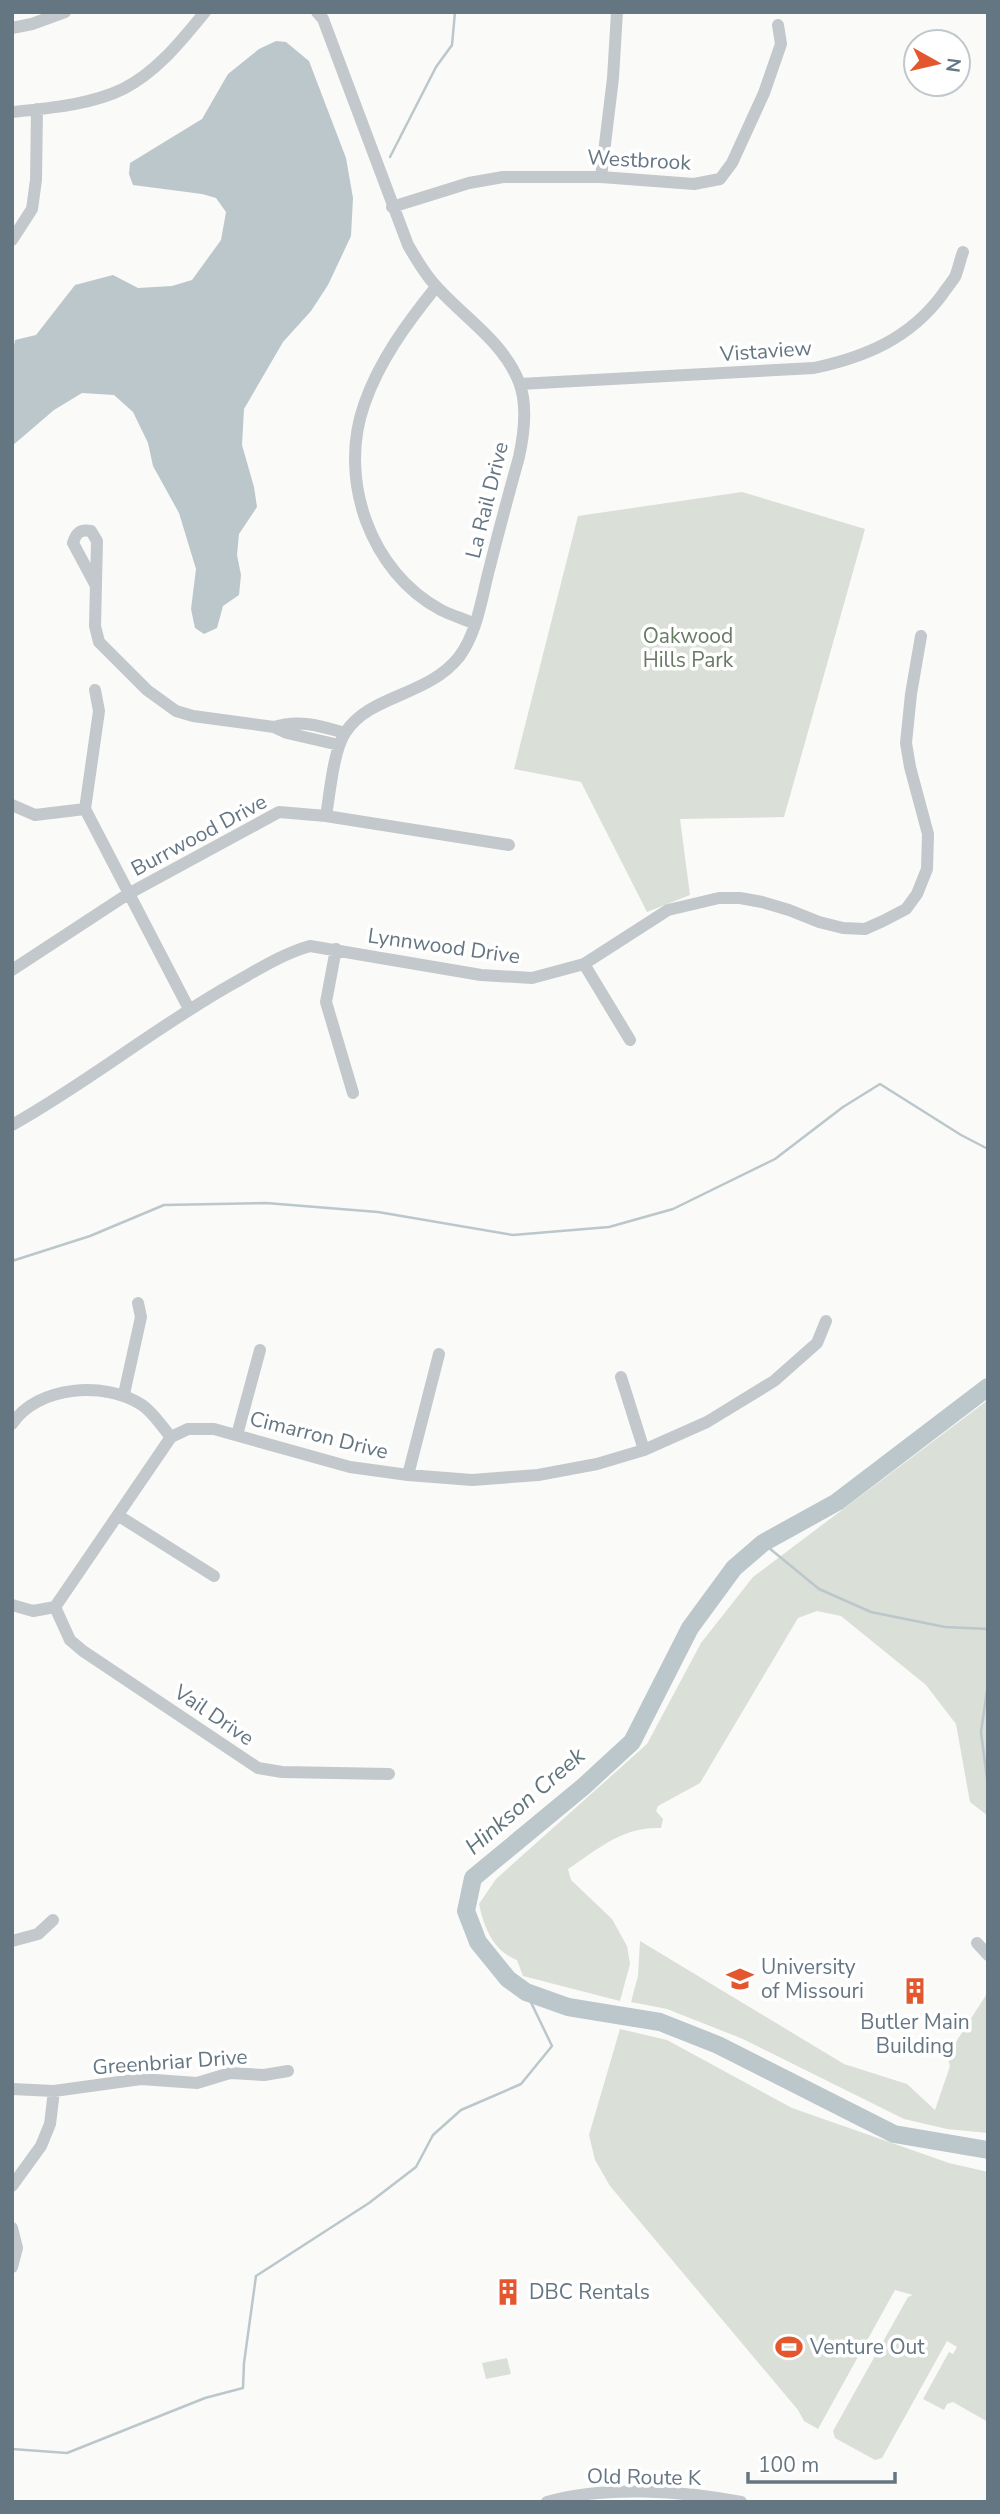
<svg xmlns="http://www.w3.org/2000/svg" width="1000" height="2514" viewBox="0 0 1000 2514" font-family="'Nunito Sans',sans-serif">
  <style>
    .green { fill: #dadfd7 }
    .water { fill: #bbc7cb }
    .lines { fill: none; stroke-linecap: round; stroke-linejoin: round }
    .stream { stroke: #bbc7cb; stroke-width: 2.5 }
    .river { stroke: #bbc7cb; stroke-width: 18 }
    .minor { stroke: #c3c8cc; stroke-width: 12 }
    .labels { text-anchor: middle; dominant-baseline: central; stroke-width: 7; stroke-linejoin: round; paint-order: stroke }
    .street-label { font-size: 21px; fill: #657683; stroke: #fff }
    .park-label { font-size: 21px; fill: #687a64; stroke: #fff }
    .poi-label { font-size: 21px; fill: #657683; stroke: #fff; text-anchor: start }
    .water-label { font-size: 23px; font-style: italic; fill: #60757c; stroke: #fff }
  </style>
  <rect width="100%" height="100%" fill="#fafaf8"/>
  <!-- green -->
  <path class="green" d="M742 492 865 529 784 817 680 819 690 895 647 912 581 782 514 769 578 516Z
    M988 1400V1816L970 1802 956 1724 926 1685 841 1616 817 1611 798 1618 700 1783 658 1806 656 1811 663 1819 661 1828C623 1826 598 1849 568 1869L571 1880 612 1919 627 1946 630 1964 620 2001 523 1976 517 1960C493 1951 484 1927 479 1904L496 1879 647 1744 701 1643 753 1577Z
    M640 1941 844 2064 907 2084 935 2110 950 2066 947 2056 988 1992V2133L947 2129 904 2119 743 2039 667 2009 631 2002 638 1976Z
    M620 2029 667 2040 792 2108 949 2163 988 2172V2422L953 2402 947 2404 944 2410 923 2399 949 2352 953 2354 957 2347 947 2341 882 2458 875 2460 835 2438 833 2431 908 2297 913 2295 895 2290 818 2429 804 2421 798 2410 610 2186 595 2160 589 2135Z
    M507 2358 511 2374 486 2379 482 2363Z"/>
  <!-- water -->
  <path class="water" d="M276 41 286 42 309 61 346 158 353 198 351 236 328 285 311 311 283 342 244 409 242 445 254 487 257 507 239 534 237 555 241 575 239 595 223 606 217 628 204 634 195 628 191 609 196 569 179 513 153 466 148 443 133 412 114 395 82 393 54 410 12 446V357L15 340 36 335 75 285 113 275 138 288 172 286 192 280 221 240 226 212 216 198 202 194 133 185 129 174 130 163 202 119 228 74 259 49Z"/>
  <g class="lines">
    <!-- stream -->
    <path class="stream" d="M390 157 436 67 452 45 455 12
      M12 1261 90 1236 164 1205 266 1203 378 1212 513 1235 609 1227 673 1209 775 1159 843 1107 880 1084 961 1135 988 1149
      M763 1543 819 1589 871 1612 945 1627 988 1629
      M988 1684 981 1732 988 1786
      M12 2449 67 2453 205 2398 243 2388 244 2363 256 2276 369 2203 416 2167 433 2135 461 2110 521 2084 552 2046 526 1992"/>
    <!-- river -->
    <path class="river" d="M988 1387 837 1502 763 1543 734 1568 690 1628 632 1742 583 1787 473 1878 466 1911 478 1942 508 1979 526 1992 568 2007 660 2022 718 2045 894 2134 988 2150"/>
    <!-- minor -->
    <path class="minor" d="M317 12 323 19 408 245C416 259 424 273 435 285 463 317 503 341 519 382 528 405 524 434 519 457 509 493 499 530 490 566 482 595 478 632 459 657 427 697 370 694 345 733 333 752 330 793 326 816
      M12 28 32 24 65 12
      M12 112C49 108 90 105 123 89 157 72 181 41 205 12
      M601 177 613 78 617 12
      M392 207 469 183 503 177H601L694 184 720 179 732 163 764 93 781 44 778 25
      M12 240 32 209 36 180 37 109
      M436 287C407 323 379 361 364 405 338 479 370 572 441 610 451 615 464 619 475 624
      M520 384 814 368C866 357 910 338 942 295 946 289 951 283 955 277 958 270 960 260 963 252
      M96 586 73 543C76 533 80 529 91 531L97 541 95 626 99 642 147 690 176 711 193 716 274 727 287 733 339 745
      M95 690 99 711 85 809 189 1009
      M274 727C299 719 321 726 345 733
      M12 805 35 815 85 809
      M336 949 326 1002 353 1093
      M584 964 630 1040
      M12 970 128 894 279 812 326 816 509 845
      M12 1125C89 1082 157 1026 234 983 259 969 282 954 310 946L481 975 532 978 584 964 668 910 719 898H740L762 902 789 910 819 922 843 928 865 929 883 921 906 909 917 894 927 869 928 834 910 767 906 743 911 694 921 636
      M621 1377 644 1450
      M124 1394 141 1317 138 1303
      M12 1424C38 1385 106 1381 142 1405 153 1412 162 1427 171 1437
      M237 1435 260 1350
      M408 1475 439 1354
      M119 1516 214 1576
      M12 1605 33 1611 55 1607
      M55 1607 171 1437 188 1429H214L350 1467 408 1475 472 1480 538 1475 597 1464 644 1450 707 1422 774 1381 817 1343 826 1321
      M55 1607 70 1640 83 1651 258 1768 282 1772 389 1774
      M12 1941 38 1934 53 1920
      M977 1943 988 1955
      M12 2089 54 2091 141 2079 197 2083 230 2073 264 2075 288 2071
      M12 2186 41 2146 50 2124 54 2091
      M12 2228 17 2248 12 2267
      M547 2502C605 2485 683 2491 741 2502"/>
  </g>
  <!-- icons -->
  <defs>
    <symbol id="university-bare" viewBox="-9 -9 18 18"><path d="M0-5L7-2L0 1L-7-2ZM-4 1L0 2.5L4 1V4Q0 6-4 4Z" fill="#e4572e" stroke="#fff" stroke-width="2.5" paint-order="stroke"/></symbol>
    <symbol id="building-bare" viewBox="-9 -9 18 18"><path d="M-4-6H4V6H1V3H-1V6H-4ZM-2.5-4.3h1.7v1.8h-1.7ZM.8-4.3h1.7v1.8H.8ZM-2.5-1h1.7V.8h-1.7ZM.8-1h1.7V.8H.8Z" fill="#e4572e" stroke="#fff" stroke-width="2.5" paint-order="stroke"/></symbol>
    <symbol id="stadium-bare" viewBox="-9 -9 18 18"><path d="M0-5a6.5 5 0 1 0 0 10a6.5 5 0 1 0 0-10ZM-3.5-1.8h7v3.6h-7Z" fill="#e4572e" stroke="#fff" stroke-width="2.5" paint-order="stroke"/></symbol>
  </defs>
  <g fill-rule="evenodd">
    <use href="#university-bare" x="721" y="1960" width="38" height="38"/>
    <use href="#building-bare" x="896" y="1972" width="38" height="38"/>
    <use href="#building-bare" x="489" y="2273" width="38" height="38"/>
    <use href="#stadium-bare" x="770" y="2328" width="38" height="38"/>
  </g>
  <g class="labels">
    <!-- street labels -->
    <g class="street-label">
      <text transform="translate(639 160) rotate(3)">Westbrook</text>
      <text transform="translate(766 351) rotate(-4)">Vistaview</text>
      <text transform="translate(487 500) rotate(-76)">La Rail Drive</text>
      <text transform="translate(199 835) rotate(-28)">Burrwood Drive</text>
      <text transform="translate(444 946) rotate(8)">Lynnwood Drive</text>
      <text transform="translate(319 1435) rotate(14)">Cimarron Drive</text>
      <text transform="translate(214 1715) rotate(34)">Vail Drive</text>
      <text transform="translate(170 2062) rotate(-4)">Greenbriar Drive</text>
      <text transform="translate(644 2477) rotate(1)">Old Route K</text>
    </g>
    <!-- park labels -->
    <g class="park-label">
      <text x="688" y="636">Oakwood<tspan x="688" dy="24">Hills Park</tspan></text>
    </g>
    <!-- poi labels -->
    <g class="poi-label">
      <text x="761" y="1967">University<tspan x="761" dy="24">of Missouri</tspan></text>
      <text x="915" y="2022" text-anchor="middle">Butler Main<tspan x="915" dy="24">Building</tspan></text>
      <text x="529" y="2292">DBC Rentals</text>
      <text x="810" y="2347">Venture Out</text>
    </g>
    <!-- water labels -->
    <g class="water-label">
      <text transform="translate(525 1801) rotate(-41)">Hinkson Creek</text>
    </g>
  </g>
  <!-- border -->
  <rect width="1000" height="2514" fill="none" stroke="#657683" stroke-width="28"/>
  <!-- north arrow -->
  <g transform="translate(937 63) rotate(98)"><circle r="33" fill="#ffffff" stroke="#c1c8cd" stroke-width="2"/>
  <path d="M0-5L12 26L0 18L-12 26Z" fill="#e4572e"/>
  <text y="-10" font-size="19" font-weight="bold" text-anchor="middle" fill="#657683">N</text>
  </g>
  <!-- scale -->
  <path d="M748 2472v10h147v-10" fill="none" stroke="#657683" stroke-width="3.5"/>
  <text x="758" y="2472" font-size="21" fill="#657683" stroke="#ffffff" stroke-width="5" paint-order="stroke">100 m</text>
</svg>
